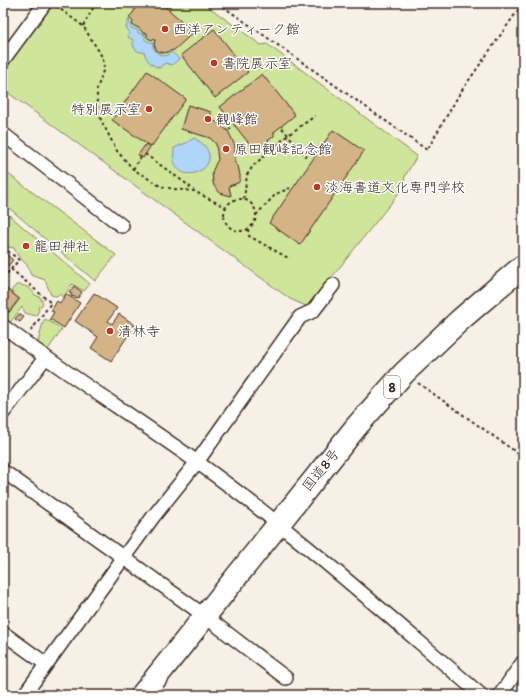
<svg xmlns="http://www.w3.org/2000/svg" width="526" height="698" viewBox="0 0 526 698" font-family="Itim,'Klee One',sans-serif">
  <style>
    .green { fill: #cfe59a; stroke: #85885c }
    .water { fill: #afd5f8; stroke: #8191a1 }
    .building { fill: #d4b387; stroke: #3b2a1e }
    .lines { fill: none; stroke-linecap: round; stroke-linejoin: round }
    .street-casing { stroke: #3b2a1e; stroke-width: 16 }
    .highway-casing { stroke: #3b2a1e; stroke-width: 25 }
    .path { stroke: #3b2a1e; stroke-width: 2; stroke-dasharray: 3 3; stroke-linecap: butt }
    .street { stroke: #fff; stroke-width: 13 }
    .highway { stroke: #fff; stroke-width: 22 }
    .poi-dot { fill: #c8321e; stroke: #fff; stroke-width: 1.5 }
    .labels { text-anchor: middle; dominant-baseline: central; stroke-width: 3; stroke-linejoin: round; paint-order: stroke }
    .shield { fill: #fff; stroke: #766a62; stroke-width: 1 }
    .shield-label { font-size: 13px; font-weight: bold; fill: #3b2a1e }
    .poi-label { font-size: 14px; fill: #3b2a1e; stroke: #fff; text-anchor: start }
    .street-label { font-size: 14px; fill: #3b2a1e; stroke: #fff }
  </style>
  <rect width="100%" height="100%" fill="#f6f0e7"/>
  <filter id="ink" filterUnits="userSpaceOnUse"><feTurbulence type="fractalNoise" baseFrequency=".025" numOctaves="2"/><feDisplacementMap in="SourceGraphic" scale="8" xChannelSelector="R" yChannelSelector="G"/><feConvolveMatrix kernelMatrix="1 2 1 2 8 2 1 2 1" color-interpolation-filters="sRGB"/></filter>
  <g filter="url(#ink)">
    <!-- green -->
    <path class="green" d="M52 3H203L261 45 267 44 417 156 405 176 403 188 308 307 290 299 3 89V70Z
      M3 170 116 255 95 281 3 203Z
      M3 210 90 284 84 291 72 284 63 298 60 294 56 296 51 295 45 280 31 275 27 265 18 256 14 248 8 247 3 242Z
      M16 285C23 284 32 288 35 295L40 297 43 303 41 306 38 307 39 310 36 316 25 313 22 307 9 324 3 319V309L9 313 20 299 11 291Z
      M45 319 49 321 62 329 47 351 39 345 38 342 43 322Z"/>
    <!-- water -->
    <path class="water" d="M129 19 131 28 138 30V33L145 35V40L153 43V47L157 53 165 56 172 52 179 59 172 65 166 63 162 65 160 68C150 65 147 61 144 52 136 53 132 47 133 40L128 37 129 32 126 27Z
      M194 138C197 140 201 142 204 145 224 167 181 188 174 161 173 157 174 152 174 148L188 142Z"/>
    <!-- building -->
    <path class="building" d="M138 3H161L194 32 174 50 164 53 157 51 154 45 155 40 149 39 147 37V33H143L139 28 132 25 133 22 129 17 133 13Z
      M214 29 248 72 215 98 181 55Z
      M147 71 186 99 151 147 112 120Z
      M262 74 295 115 274 132V136L255 151 220 107Z
      M188 105 211 112V119L218 123 228 131 231 137 235 146V163L238 166 240 175V180L238 183 229 186 231 196 220 193 214 186 213 182 212 172 216 163 218 160 216 144 210 138 181 129Z
      M333 130 364 151 300 245 269 223Z
      M146 144 150 147 143 158 138 155Z
      M3 252 13 260 3 272Z
      M3 286 19 299 9 312 3 307Z
      M74 286 82 292 78 298 71 296 72 294 69 293Z
      M94 293 117 308 108 321 112 324 119 314 135 325 111 361 91 348 98 337 75 321Z
      M66 294 80 303 64 328 50 319 54 312 51 311 57 301 60 303Z
      M19 314 24 317 20 322 15 319Z"/>
    <g class="lines">
      <defs>
        <path id="street" d="M3 60 45 3
          M3 134 122 226
          M3 326C66 374 133 416 197 462 296 533 388 616 481 695
          M3 413 45 358
          M3 471 198 611 286 678
          M3 633 46 664
          M24 695 153 517 197 462 300 317 313 311 333 285
          M500 695 523 662"/>
        <path id="highway" d="M142 695 356 427 404 373 460 320 523 266"/>
      </defs>
      <!-- street casing -->
      <use href="#street" class="street-casing"/>
      <!-- highway casing -->
      <use href="#highway" class="highway-casing"/>
      <!-- path -->
      <path class="path" d="M218 3 427 150 460 93 523 3
        M56 6 83 26 100 53 103 60 104 68 97 89V103L101 120 117 151 133 169 160 186 174 189 194 191 225 207
        M83 26 96 3
        M282 128 307 157
        M229 130 234 126
        M145 154 188 185 194 191
        M133 169 141 157
        M224 215a16 16 0 1 1 32 0a16 16 0 1 1-32 0Z
        M244 199 247 175 253 166 288 135 315 116
        M256 215 276 194 290 188
        M248 229 249 236 290 259
        M3 247 19 260 11 269
        M3 278 11 269 51 303 30 332
        M418 383 523 457"/>
      <!-- street -->
      <use href="#street" class="street"/>
      <!-- highway -->
      <use href="#highway" class="highway"/>
    </g>
  </g>
  <!-- markers -->
  <g class="poi-dot">
    <circle cx="165" cy="29" r="4"/>
    <circle cx="214" cy="63" r="4"/>
    <circle cx="149" cy="109" r="4"/>
    <circle cx="208" cy="119" r="4"/>
    <circle cx="226" cy="149" r="4"/>
    <circle cx="317" cy="187" r="4"/>
    <circle cx="26" cy="246" r="4"/>
    <circle cx="110" cy="331" r="4"/>
  </g>
  <g class="labels">
    <!-- shield labels -->
    <rect class="shield" x="384" y="376" width="16" height="22" rx="3"/>
    <g class="shield-label">
      <text x="392" y="387">8</text>
    </g>
    <!-- poi labels -->
    <g class="poi-label">
      <text x="173" y="29">西洋アンティーク館</text>
      <text x="222" y="63">書院展示室</text>
      <text x="141" y="109" text-anchor="end">特別展示室</text>
      <text x="216" y="119">観峰館</text>
      <text x="234" y="149">原田観峰記念館</text>
      <text x="325" y="187">淡海書道文化専門学校</text>
      <text x="34" y="246">龍田神社</text>
      <text x="118" y="331">清林寺</text>
    </g>
    <!-- street labels -->
    <g class="street-label">
      <text transform="translate(321 470) rotate(-51)">国道8号</text>
    </g>
  </g>
  <!-- margin -->
  <rect width="526" height="698" fill="none" stroke="#fff" stroke-width="16"/>
  <rect x="8" y="8" width="510" height="682" fill="none" stroke="#3b2a1e" stroke-width="1.5" filter="url(#ink)"/>
</svg>
